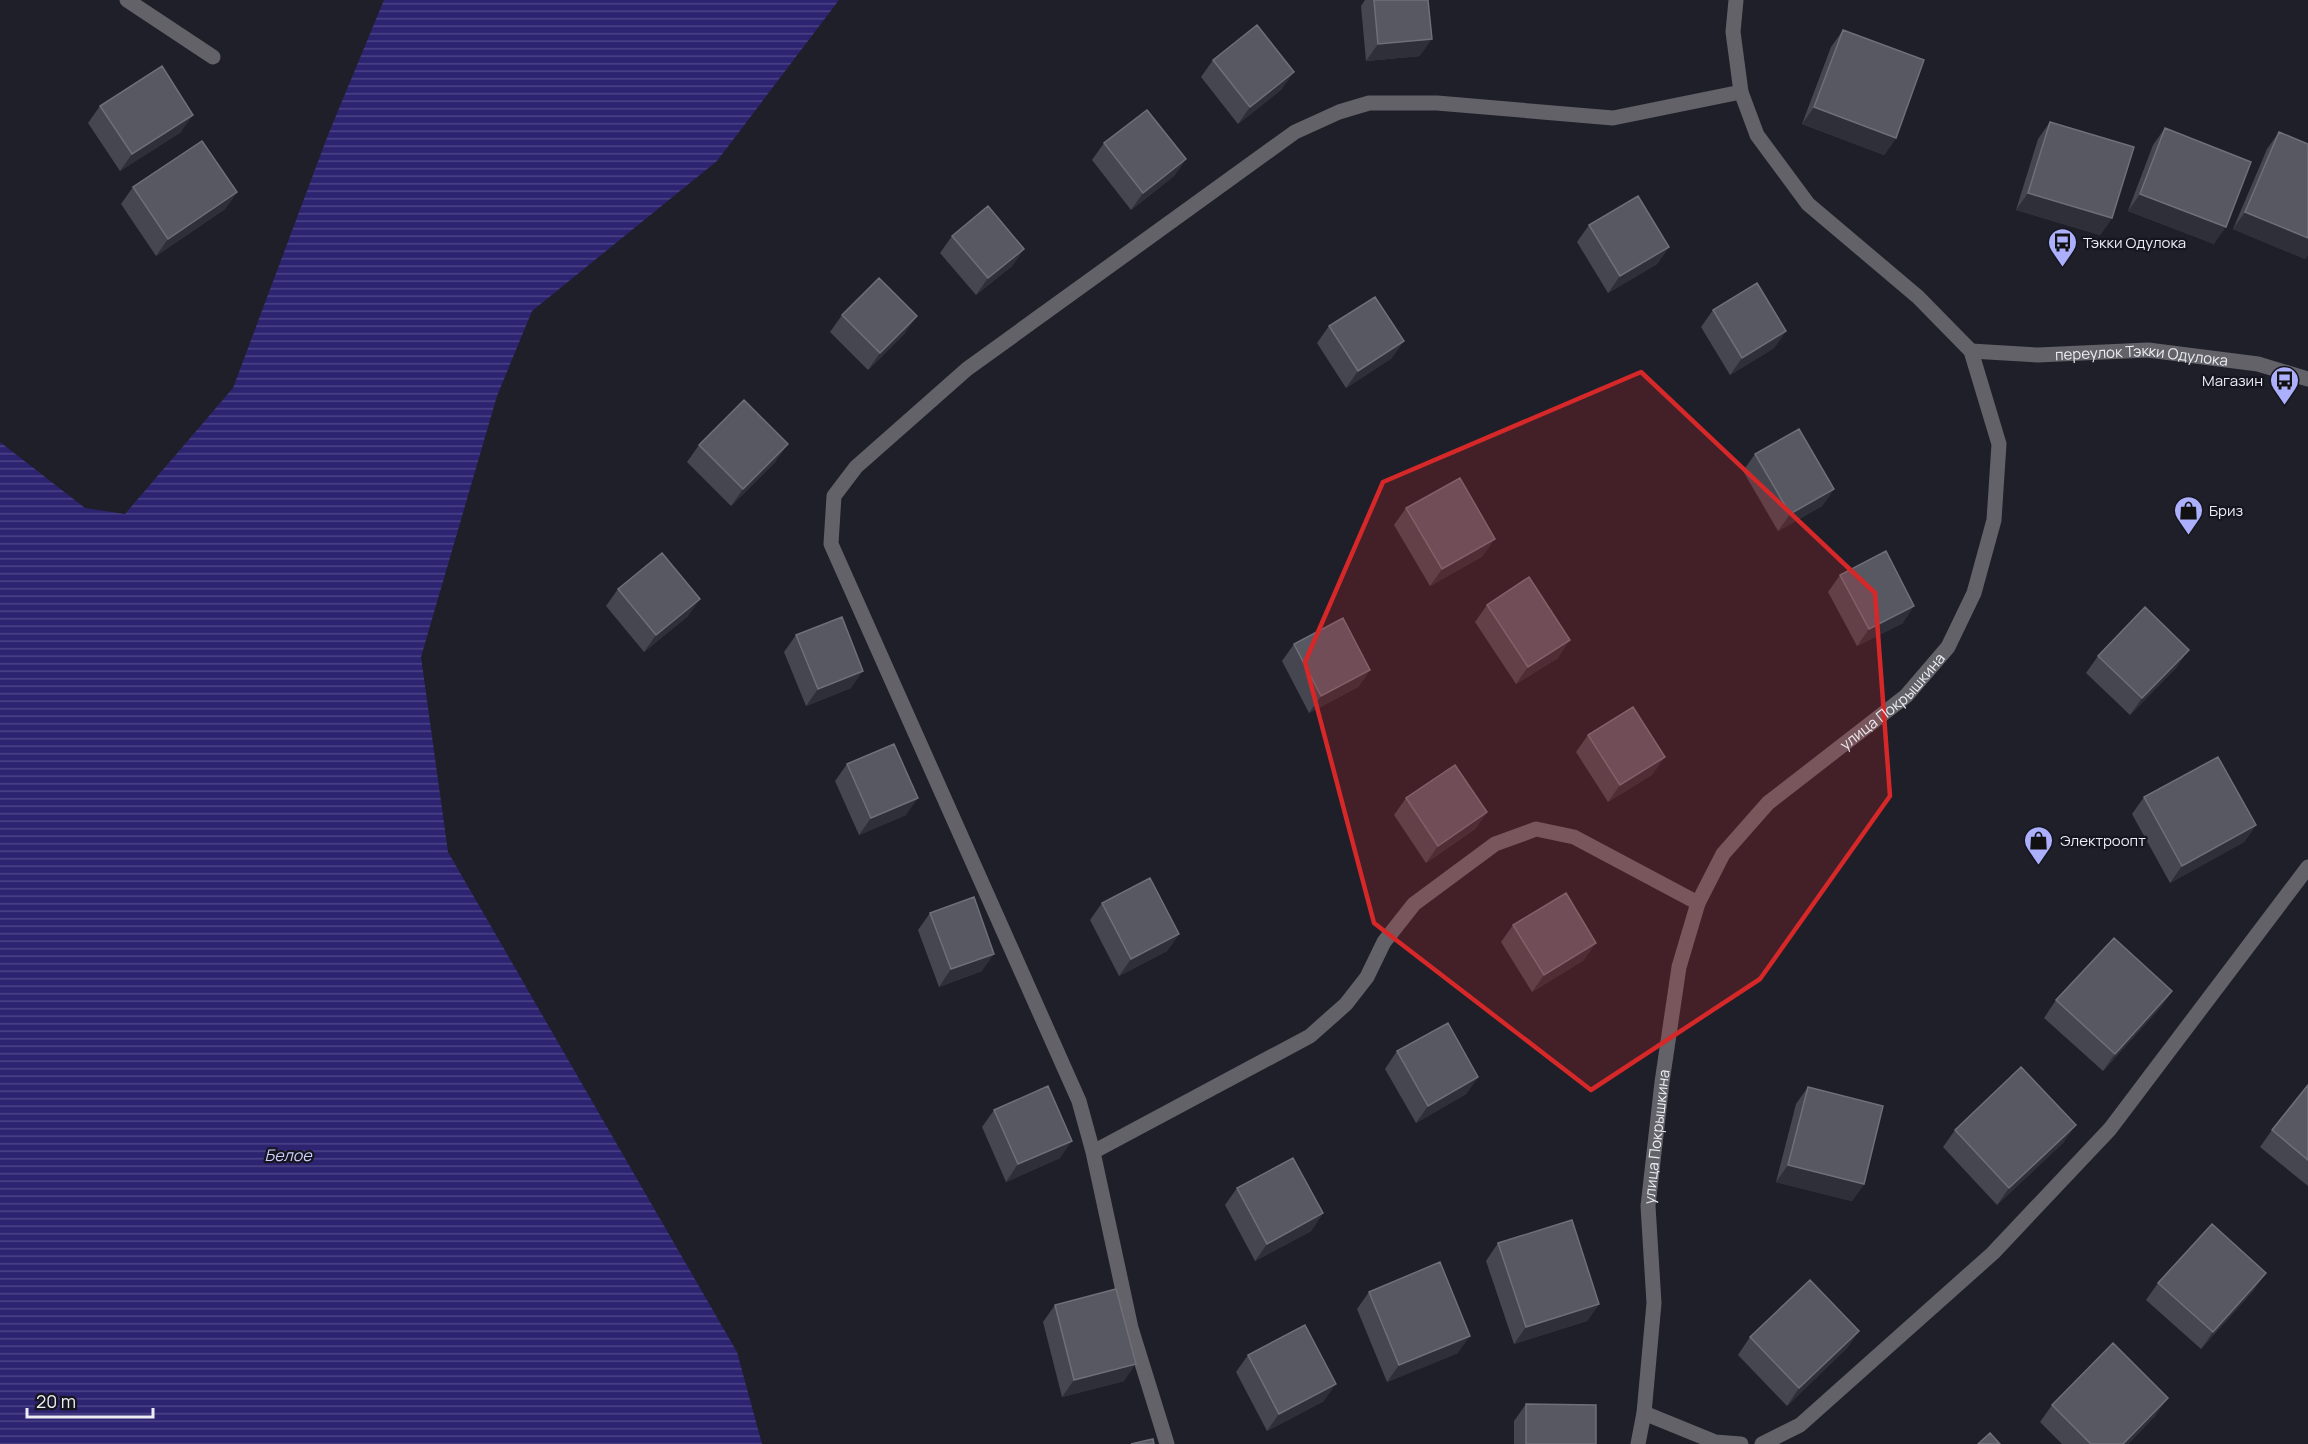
<svg xmlns="http://www.w3.org/2000/svg" width="2308" height="1444" viewBox="0 0 2308 1444" font-family="Manrope,sans-serif">
  <style>
    .water { fill: url(#water-rules) }
    .lines { fill: none; stroke-linecap: round; stroke-linejoin: round }
    .service { stroke: #626268; stroke-width: 15 }
    .minor { stroke: #626268; stroke-width: 15 }
    .tertiary { stroke: #626268; stroke-width: 15 }
    .wall { fill: #464651 }
    .shaded-wall { fill: #2f2f39 }
    .building { fill: #585863; stroke: #6f6f79; stroke-width: 1.5 }
    .marked { fill: #d62828; fill-opacity: 0.2; stroke: #d62828; stroke-width: 4.5; stroke-linejoin: round }
    .labels { text-anchor: middle; dominant-baseline: central; stroke-width: 4.5; stroke-linejoin: round; paint-order: stroke }
    .poi-label { font-size: 15px; fill: #ececf3; stroke: #15161f; text-anchor: start }
    .street-label { font-size: 15px; fill: #ececf3; stroke: #15161f }
    .water-label { font-size: 16px; font-style: italic; fill: #ced1ff; stroke: #15161f }
  </style>
  <defs>
    <pattern id="water-rules" width="6" height="5" patternUnits="userSpaceOnUse" patternTransform="scale(1.5)"><rect width="6" height="5" fill="#2d2471"/><path d="M0 2.5h6" fill="none" stroke="#4c4486"/></pattern>
  </defs>
  <rect width="100%" height="100%" fill="#1e1f28"/>
  <!-- water -->
  <path class="water" d="M384 0H839L717 161 532 311 497 396 421 657 448 852 737 1352 762 1444H0V442L85 508 125 514 233 388 328 135Z"/>
  <g class="lines">
    <!-- service -->
    <path class="service" d="M1093 1152 1310 1036 1346 1004 1367 977 1384 942 1414 904 1495 844 1536 829 1574 837 1698 903
      M1644 1413 1715 1442 1741 1444
      M1167 1444 1131 1328 1093 1152 1079 1101 831 544 834 496 856 467 967 369 1295 132 1339 112 1369 103H1437L1613 118 1741 92
      M1762 1444 1800 1425 1993 1253 2110 1129 2308 867"/>
    <!-- minor -->
    <g class="minor">
      <path d="M127 0 213 57"/>
      <path id="s1" d="M1971 351 2038 355 2148 350 2258 364 2308 379"/>
    </g>
    <!-- tertiary -->
    <path class="tertiary" id="s2" d="M1638 1444 1644 1413 1654 1303 1648 1206 1662 1082 1679 967 1698 903 1723 854 1768 803 1906 696 1948 647 1974 593 1994 520 1999 444 1971 351 1918 297 1808 204 1757 135 1741 92 1733 32 1736 0"/>
  </g>
  <!-- wall -->
  <path class="wall" d="M1365 0H1374L1420 56 1366 61 1361 6Z
    M1843 30 1896 138 1884 155 1802 124 1831 47Z
    M1213 60 1282 89 1238 124 1201 77Z
    M100 106 181 132 120 171 88 123Z
    M2050 122 2112 218 2100 235 2016 210 2038 139Z
    M2165 128 2214 244 2128 211 2153 145Z
    M2279 132 2308 144V255L2305 259 2233 229 2267 149Z
    M1104 143 1186 159 1174 176 1131 210 1092 160Z
    M133 187 237 192 225 209 156 256 121 204Z
    M1589 225 1669 247 1657 264 1608 293 1577 242Z
    M952 236 1024 249 1012 266 976 295 940 253Z
    M1713 310 1786 331 1774 348 1730 375 1701 327Z
    M842 315 905 333 868 370 830 332Z
    M1329 326 1392 358 1346 388 1317 343Z
    M699 445 776 461 731 506 687 462Z
    M1755 454 1834 489 1822 506 1778 531 1743 471Z
    M1406 508 1483 556 1430 586 1394 525Z
    M1840 575 1903 623 1857 646 1828 592Z
    M618 589 688 616 644 652 606 606Z
    M1487 605 1558 658 1516 684 1475 622Z
    M796 635 851 688 806 706 784 652Z
    M1294 644 1370 670 1358 687 1309 713 1282 661Z
    M2098 656 2177 667 2130 715 2086 673Z
    M1588 735 1653 774 1608 802 1576 752Z
    M847 764 906 815 859 835 835 781Z
    M2144 797 2256 825 2244 842 2170 883 2132 814Z
    M1406 798 1487 812 1475 829 1426 863 1394 815Z
    M1102 903 1179 934 1167 951 1119 976 1090 920Z
    M930 913 982 971 939 987 918 930Z
    M1513 925 1584 960 1532 992 1501 942Z
    M2172 991 2160 1008 2103 1071 2044 1018 2056 1000Z
    M1397 1051 1478 1077 1466 1094 1416 1123 1385 1069Z
    M2308 1085V1186L2260 1147 2272 1130Z
    M1808 1087 1864 1184 1852 1201 1776 1182 1796 1104Z
    M994 1110 1060 1158 1006 1182 982 1127Z
    M1955 1130 2064 1142 1997 1205 1943 1147Z
    M1237 1188 1323 1213 1311 1231 1255 1261 1225 1205Z
    M1498 1243 1599 1304 1587 1321 1514 1344 1486 1261Z
    M2158 1283 2254 1290 2201 1349 2146 1300Z
    M1369 1292 1458 1353 1387 1382 1357 1309Z
    M1055 1305 1124 1381 1062 1397 1043 1322Z
    M1859 1331 1847 1348 1787 1406 1738 1355 1750 1337Z
    M1248 1355 1324 1401 1267 1431 1236 1372Z
    M1526 1404 1596 1444H1514V1421Z
    M2052 1405 2156 1415 2128 1444H2062L2040 1422Z"/>
  <!-- shaded-wall -->
  <path class="shaded-wall" d="M1432 39 1420 56 1366 61 1378 44Z
    M1294 72 1282 89 1238 124 1250 107Z
    M1814 107 1896 138 1884 155 1802 124Z
    M193 115 181 132 120 171 132 154Z
    M1186 159 1174 176 1131 210 1143 193Z
    M237 192 225 209 156 256 168 239Z
    M2028 193 2112 218 2100 235 2016 210Z
    M2140 194 2226 227 2214 244 2128 211Z
    M2245 212 2308 238V255L2305 259 2233 229Z
    M1669 247 1657 264 1608 293 1620 276Z
    M1024 249 1012 266 976 295 988 278Z
    M917 316 905 333 868 370 880 353Z
    M1786 331 1774 348 1730 375 1742 358Z
    M1404 341 1392 358 1346 388 1358 371Z
    M788 444 776 461 731 506 743 489Z
    M1834 489 1822 506 1778 531 1790 514Z
    M1495 539 1483 556 1430 586 1442 569Z
    M700 599 688 616 644 652 656 635Z
    M1914 606 1903 623 1857 646 1869 629Z
    M1570 640 1558 658 1516 684 1528 667Z
    M2189 650 2177 667 2130 715 2142 698Z
    M1370 670 1358 687 1309 713 1321 696Z
    M863 671 851 688 806 706 818 689Z
    M1665 757 1653 774 1608 802 1620 785Z
    M918 798 906 815 859 835 871 818Z
    M1487 812 1475 829 1426 863 1438 846Z
    M2256 825 2244 842 2170 883 2182 866Z
    M1179 934 1167 951 1119 976 1131 959Z
    M1596 943 1584 960 1532 992 1544 975Z
    M994 954 982 971 939 987 951 969Z
    M2172 991 2160 1008 2103 1071 2115 1054Z
    M1478 1077 1466 1094 1416 1123 1428 1106Z
    M2076 1125 2064 1142 1997 1205 2009 1188Z
    M1072 1141 1060 1158 1006 1182 1018 1164Z
    M1788 1165 1864 1184 1852 1201 1776 1182Z
    M1323 1213 1311 1231 1255 1261 1267 1244Z
    M2266 1273 2254 1290 2201 1349 2213 1332Z
    M1599 1304 1587 1321 1514 1344 1526 1327Z
    M1859 1331 1847 1348 1787 1406 1799 1388Z
    M1470 1336 1458 1353 1387 1382 1399 1365Z
    M1136 1364 1124 1381 1062 1397 1074 1380Z
    M1336 1384 1324 1401 1267 1431 1279 1414Z
    M2168 1398 2156 1415 2128 1444H2123Z"/>
  <!-- building -->
  <path class="building" d="M1374 0H1428L1432 39 1378 44Z
    M1257 25 1294 72 1250 107 1213 60Z
    M1843 30 1924 60 1896 138 1814 107Z
    M162 66 193 115 132 154 100 106Z
    M1147 110 1186 159 1143 193 1104 143Z
    M2050 122 2134 147 2112 218 2028 193Z
    M2165 128 2251 162 2226 227 2140 194Z
    M2279 132 2308 144V238L2245 212Z
    M202 141 237 192 168 239 133 187Z
    M1638 196 1669 247 1620 276 1589 225Z
    M988 206 1024 249 988 278 952 236Z
    M879 278 917 316 880 353 842 315Z
    M1757 283 1786 331 1742 358 1713 310Z
    M1375 297 1404 341 1358 371 1329 326Z
    M744 400 788 444 743 489 699 445Z
    M1799 429 1834 489 1790 514 1755 454Z
    M1460 478 1495 539 1442 569 1406 508Z
    M1886 551 1914 606 1869 629 1840 575Z
    M662 553 700 599 656 635 618 589Z
    M1529 577 1570 640 1528 667 1487 605Z
    M2145 607 2189 650 2142 698 2098 656Z
    M842 617 863 671 818 689 796 635Z
    M1343 618 1370 670 1321 696 1294 644Z
    M1633 707 1665 757 1620 785 1588 735Z
    M894 744 918 798 871 818 847 764Z
    M2218 757 2256 825 2182 866 2144 797Z
    M1455 765 1487 812 1438 846 1406 798Z
    M1150 878 1179 934 1131 959 1102 903Z
    M1566 893 1596 943 1544 975 1513 925Z
    M974 897 994 954 951 969 930 913Z
    M2114 938 2172 991 2115 1054 2056 1000Z
    M1448 1023 1478 1077 1428 1106 1397 1051Z
    M2021 1067 2076 1125 2009 1188 1955 1130Z
    M2308 1085V1160L2272 1130Z
    M1048 1086 1072 1141 1018 1164 994 1110Z
    M1808 1087 1883 1106 1864 1184 1788 1165Z
    M1293 1158 1323 1213 1267 1244 1237 1188Z
    M1572 1220 1599 1304 1526 1327 1498 1243Z
    M2212 1224 2266 1273 2213 1332 2158 1283Z
    M1440 1262 1470 1336 1399 1365 1369 1292Z
    M1810 1280 1859 1331 1799 1388 1750 1337Z
    M1116 1289 1136 1364 1074 1380 1055 1305Z
    M1305 1325 1336 1384 1279 1414 1248 1355Z
    M2113 1343 2168 1398 2123 1444H2091L2052 1405Z
    M1526 1404 1596 1405V1444H1526Z
    M1990 1433 2000 1444H1978Z
    M1153 1439 1154 1444H1131Z"/>
  <!-- marked area -->
  <path class="marked" d="M1641 372 1875 593 1890 796 1760 979 1591 1090 1374 923 1305 662 1383 482Z"/>
  <!-- icons -->
  <defs>
    <symbol id="bus-pin" viewBox="-11 -11 22 30"><path d="M0 17L-7.5 6A9.5 9.5 0 1 1 7.5 6Z" fill="#acaffb" stroke="#15161f"/><path d="M-5-6H5V4H4V6H2V4H-2V6H-4V4H-5ZM-3.5-4V0h7V-4ZM-3.5 1.2v1.5H-2V1.2ZM2 1.2v1.5H3.5V1.2Z" fill="#111"/></symbol>
    <symbol id="shop-pin" viewBox="-11 -11 22 30"><path d="M0 17L-7.5 6A9.5 9.5 0 1 1 7.5 6Z" fill="#acaffb" stroke="#15161f"/><path d="M-5-2.5h2.3a2.7 3.5 0 0 1 5.4 0H5L5.5 6h-11ZM-1.5-2.5h3a1.5 2.3 0 0 0-3 0Z" fill="#111"/></symbol>
  </defs>
  <g fill-rule="evenodd">
    <use href="#bus-pin" x="2046" y="226" width="33" height="45"/>
    <use href="#bus-pin" x="2268" y="364" width="33" height="45"/>
    <use href="#shop-pin" x="2172" y="494" width="33" height="45"/>
    <use href="#shop-pin" x="2022" y="824" width="33" height="45"/>
  </g>
  <g class="labels">
    <!-- poi labels -->
    <g class="poi-label">
      <text x="2083" y="242">Тэкки Одулока</text>
      <text x="2263" y="380" text-anchor="end">Магазин</text>
      <text x="2209" y="510">Бриз</text>
      <text x="2060" y="840">Электроопт</text>
    </g>
    <!-- street labels -->
    <g class="street-label">
      <text stroke="none"><textPath href="#s1" startOffset="171">переулок Тэкки Одулока</textPath></text>
      <text stroke="none"><textPath href="#s2" startOffset="831">улица Покрышкина</textPath></text>
      <text stroke="none"><textPath href="#s2" startOffset="309">улица Покрышкина</textPath></text>
    </g>
    <!-- water labels -->
    <g class="water-label">
      <text x="288" y="1155">Белое</text>
    </g>
  </g>
  <!-- scale -->
  <path d="M27 1408v9h126v-9" fill="none" stroke="#ececf3" stroke-width="3"/>
  <text x="36" y="1408" font-size="18" fill="#ececf3" stroke="#15161f" stroke-width="4.5" paint-order="stroke">20 m</text>
</svg>
